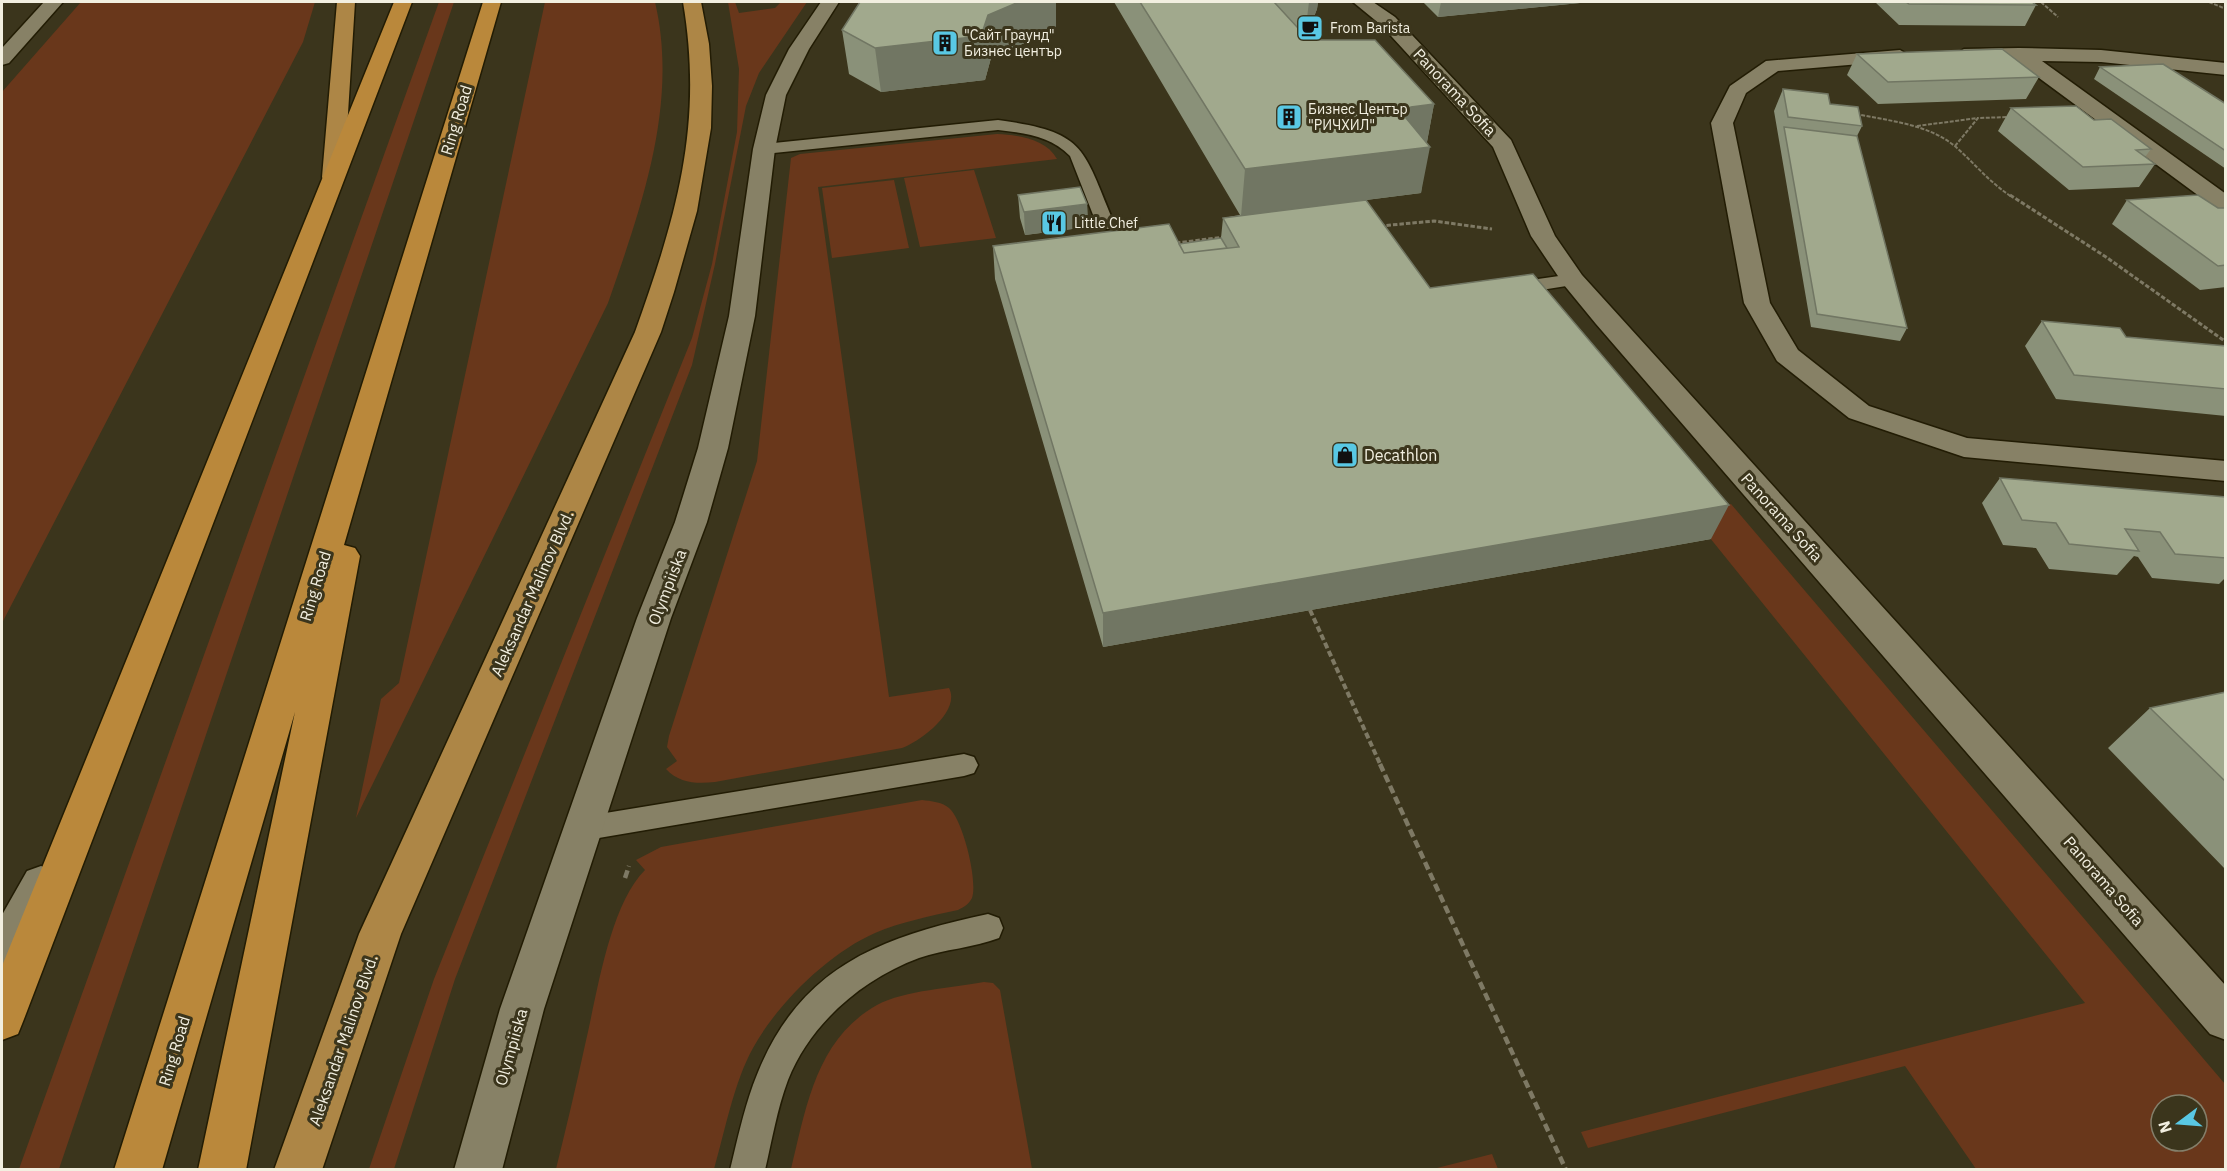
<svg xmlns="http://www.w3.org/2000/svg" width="2227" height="1171" viewBox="0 0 2227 1171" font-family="'IBM Plex Sans',sans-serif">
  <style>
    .green { fill: #69371b; fill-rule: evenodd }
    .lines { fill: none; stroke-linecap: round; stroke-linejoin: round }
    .service-casing { stroke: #221c04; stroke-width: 3 }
    .minor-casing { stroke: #221c04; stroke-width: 3 }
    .primary-casing { stroke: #221c04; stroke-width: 3 }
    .trunk-casing { stroke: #221c04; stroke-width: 3 }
    .path-far3 { stroke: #7e7964; stroke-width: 2; stroke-dasharray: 4 1.5; stroke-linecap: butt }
    .path-far2 { stroke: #7e7964; stroke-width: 3; stroke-dasharray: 4.5 2; stroke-linecap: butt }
    .path-far1 { stroke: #7e7964; stroke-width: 4; stroke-dasharray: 6 3; stroke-linecap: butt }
    .path { stroke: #7e7964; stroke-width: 4.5; stroke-dasharray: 8 4; stroke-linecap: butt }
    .service { fill: #878166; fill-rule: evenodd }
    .minor { fill: #878166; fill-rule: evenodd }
    .primary { fill: #ad8646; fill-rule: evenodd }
    .trunk { fill: #ba883b; fill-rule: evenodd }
    .wall { fill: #8a9179 }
    .shaded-wall { fill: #717663 }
    .building { fill: #a1a98d; stroke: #717663; stroke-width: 1.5 }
    .labels { text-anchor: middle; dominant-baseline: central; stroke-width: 6; stroke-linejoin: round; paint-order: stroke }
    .far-poi-label { font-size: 14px; fill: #f2efe0; stroke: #3b351c; text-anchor: start }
    .street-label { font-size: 16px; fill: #f2efe0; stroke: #3b351c }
    .poi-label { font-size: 16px; fill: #f2efe0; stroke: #3b351c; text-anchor: start }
  </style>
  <rect width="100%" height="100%" fill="#3b351c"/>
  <!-- green -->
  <path class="green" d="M81 2H315L303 42 2 623V92Z
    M439 2H454L59 1169H19Z
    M545 2H655C679 104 641 208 608 303L356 818 381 699 399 683Z
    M728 2H735L739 13 775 8 781 2H807L759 73 746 106 715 264 692 365 455 979 394 1169H369L434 979 692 338 712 264 737 132 739 69Z
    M997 134C1018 135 1046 139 1057 159L818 187 889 697 949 688C961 711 921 741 902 748L715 782C696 784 679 783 666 769L677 761 667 747 669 736 757 461 791 158 800 154Z
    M974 170 996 238 920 247 904 178Z
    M894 180 909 248 832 258 822 188Z
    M1731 504 2225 1084V1169H1976L1905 1066 1588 1148 1581 1132 2085 1003 1689 512ZM2161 1105H2197V1141H2161Z
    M922 800C931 801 942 802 949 808 963 820 978 881 972 898 969 904 964 907 958 910 930 916 901 922 875 933 829 953 777 1004 753 1048 734 1082 725 1131 714 1169H556C566 1128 576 1087 585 1045 597 995 609 906 645 870L636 860 661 847Z
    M984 982 993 983 1000 990 1032 1169H791C806 1108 816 1039 877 1005 905 990 953 988 984 982Z
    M1492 1154 1498 1169H1433Z"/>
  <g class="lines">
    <defs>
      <path id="service" d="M998 120C1088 132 1082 148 1115 225L1112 229H1100L1097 225 1070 156C1051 136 1024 133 998 130L764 154 756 149 764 144Z
        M1573 274 1579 276 1582 280 1579 284 1510 295 1501 289 1510 283Z
        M964 754 974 757 978 765 974 773 964 776 581 841 571 838 567 829 571 820 581 817Z
        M988 914 999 918 1003 928 999 938C973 948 945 949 919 958 862 979 810 1024 788 1080 777 1109 772 1140 765 1170H730C737 1141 743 1113 753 1085 795 969 876 938 988 914Z"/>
      <path id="minor" d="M44 2H63L9 63 2 65V48Z
        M821 2H839L809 49 786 95 775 149 755 316 728 448 707 522 671 618 544 1009 502 1170H454L500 1009 637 618 675 522 698 448 729 316 753 149 766 95 789 49Z
        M1353 2H1373L1395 17 1511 140 1555 236 1582 275 2226 986V1040L2210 1034 1596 324 1564 285 1531 236 1493 147 1381 25Z
        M2019 48 2101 50 2226 63V75L2101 62 2042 61 2226 194V212L2218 210 2016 61H1964L1954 55 1964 49Z
        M1900 50 1910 56 1907 60 1778 71 1746 93 1733 123 1770 303 1798 350 1869 406 1967 438 2226 461V481L1964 457 1849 418 1777 361 1744 303 1711 123 1730 86 1766 61Z
        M41 866 55 871 61 884 17 969 2 975V915L27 871Z"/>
      <path id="primary" d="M337 2H355L344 177 341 182H325L322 177Z
        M683 2H701L709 44 712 86 711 128 697 211 674 292 661 332 401 934 322 1170H274L359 934 635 332C676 217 704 126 683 2Z"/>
      <path id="trunk" d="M394 2H412L24 1019 18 1034 2 1040V966Z
        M483 2H501L344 545 355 548 360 556 246 1170H198L295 712 162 1170H114Z"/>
    </defs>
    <!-- service casing -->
    <use href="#service" class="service-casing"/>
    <!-- minor casing -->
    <use href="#minor" class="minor-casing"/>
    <!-- primary casing -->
    <use href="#primary" class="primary-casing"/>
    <!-- trunk casing -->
    <use href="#trunk" class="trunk-casing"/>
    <!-- path-far3 -->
    <path class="path-far3" d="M2041 2 2058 17
      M2209 2 2226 9
      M1856 114C1889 121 1930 124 1957 148 1976 165 1989 182 2012 197
      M1917 126 1978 118
      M1955 146 1978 118 2010 117"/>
    <!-- path-far2 -->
    <path class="path-far2" d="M2010 195 2106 257 2226 342
      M1380 226 1434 221 1492 229
      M1176 243 1225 237"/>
    <!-- path-far1 -->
    <path class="path-far1" d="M1310 610 1381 766"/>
    <!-- path -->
    <path class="path" d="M1380 764 1566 1170
      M625 878 629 866"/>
    <!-- service -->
    <use href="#service" class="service"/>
    <!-- minor -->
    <use href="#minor" class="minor"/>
    <!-- primary -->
    <use href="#primary" class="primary"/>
    <!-- trunk -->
    <use href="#trunk" class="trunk"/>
  </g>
  <!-- wall -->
  <path class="wall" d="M860 2H1056V29L991 58 985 80 881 92 849 74 842 30Z
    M1114 2H1318L1317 9 1306 37 1309 40 1434 104 1427 142 1421 193 1366 200 1430 288 1711 539 1103 647 995 279 993 246 1179 244 1221 238 1223 218 1240 215Z
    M1423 2H1590L1438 17Z
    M1875 2H2032L2036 5 2025 26 1899 25Z
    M1857 54 2039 77 2026 99 1878 104 1847 75Z
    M2100 67 2226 104V169L2094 79Z
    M1783 89 1830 104 1862 126 1857 136 1907 328 1900 341 1811 327 1774 111Z
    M2011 108 2094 120 2151 149 2145 157 2155 164 2139 187 2069 190 1998 131Z
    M1018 195 1087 204 1088 227 1025 235 1020 218Z
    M2127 200 2218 208H2226V287L2200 290 2112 224Z
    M2042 321 2126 337 2226 346V416L2056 399 2025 346Z
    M2000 478 2226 497V577L2219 584 2152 578 2138 557 2134 556 2117 575 2049 569 2036 548 2003 545 1982 503Z
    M2226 692V870L2108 748 2150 708Z"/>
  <!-- shaded-wall -->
  <path class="shaded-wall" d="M1019 2H1056V29L991 58 985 80 881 92 875 48 988 15Z
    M1309 2H1318L1317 9 1304 42Z
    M1441 2H1590L1438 17Z
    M1434 104 1426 147H1430L1421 193 1241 216 1245 169 1411 107Z
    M1087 204 1088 227 1025 235 1024 212Z
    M1729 505 1711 539 1103 647V613Z"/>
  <!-- building -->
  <path class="building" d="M860 2H1019L988 15 981 36 875 48 842 30Z
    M1140 2H1274L1309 40H1375L1434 104 1411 107 1401 112 1430 147 1245 169Z
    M1906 2H2032L2036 5 1909 4Z
    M2002 49 2039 77 1888 82 1857 54Z
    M2163 64 2226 104V151L2100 67Z
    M1783 89 1828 94 1830 104 1858 107 1862 126 1788 117Z
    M2076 106 2094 120 2111 119 2151 149 2136 150 2155 164 2083 167 2011 108Z
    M1784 127 1857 136 1907 328 1817 314Z
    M1080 187 1087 204 1024 212 1018 195Z
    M2198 195 2218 208H2226V265L2218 266 2127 200Z
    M1366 200 1430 288 1533 274 1729 505 1103 613 993 246 1169 224 1184 253 1239 247 1223 218Z
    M1221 238 1227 248 1184 253 1179 244Z
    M2042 321 2120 328 2126 337 2226 346V389L2074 375Z
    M2000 478 2226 497V558L2175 554 2160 532 2125 529 2139 551 2069 544 2056 523 2022 520Z
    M2226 692V782L2150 708Z"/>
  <!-- icons -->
  <defs>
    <symbol id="cafe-square" viewBox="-11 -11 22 22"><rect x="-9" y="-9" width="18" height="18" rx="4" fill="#59c8e4" stroke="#3b351c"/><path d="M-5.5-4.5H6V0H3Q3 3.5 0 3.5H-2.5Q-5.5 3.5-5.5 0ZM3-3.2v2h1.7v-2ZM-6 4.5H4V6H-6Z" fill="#111"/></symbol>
    <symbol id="building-square" viewBox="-11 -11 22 22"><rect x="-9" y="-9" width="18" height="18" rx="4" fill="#59c8e4" stroke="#3b351c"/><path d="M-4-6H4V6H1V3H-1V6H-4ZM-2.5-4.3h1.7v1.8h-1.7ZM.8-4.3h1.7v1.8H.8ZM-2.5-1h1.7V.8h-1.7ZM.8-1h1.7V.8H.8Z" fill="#111"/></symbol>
    <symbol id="restaurant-square" viewBox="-11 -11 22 22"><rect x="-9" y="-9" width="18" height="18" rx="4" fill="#59c8e4" stroke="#3b351c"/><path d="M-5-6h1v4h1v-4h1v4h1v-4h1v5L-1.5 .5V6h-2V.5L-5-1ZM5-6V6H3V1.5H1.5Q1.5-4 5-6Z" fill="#111"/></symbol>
    <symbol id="shop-square" viewBox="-11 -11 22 22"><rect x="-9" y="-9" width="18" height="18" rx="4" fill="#59c8e4" stroke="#3b351c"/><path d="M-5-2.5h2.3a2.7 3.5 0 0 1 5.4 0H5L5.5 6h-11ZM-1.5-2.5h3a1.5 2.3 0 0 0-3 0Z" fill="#111"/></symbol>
  </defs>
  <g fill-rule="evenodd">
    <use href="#cafe-square" x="1295" y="13" width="30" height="30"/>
    <use href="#building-square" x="930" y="28" width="30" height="30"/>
    <use href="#building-square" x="1274" y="102" width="30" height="30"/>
    <use href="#restaurant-square" x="1039" y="208" width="30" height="30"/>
    <use href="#shop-square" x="1330" y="440" width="30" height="30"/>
  </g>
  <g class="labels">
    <!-- far-poi labels -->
    <g class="far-poi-label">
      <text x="1330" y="28">From Barista</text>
      <text x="964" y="35">"Сайт Граунд"<tspan x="964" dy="16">Бизнес център</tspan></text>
      <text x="1308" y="109">Бизнес Център<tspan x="1308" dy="16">"РИЧХИЛ"</tspan></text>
      <text x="1074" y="223">Little Chef</text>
    </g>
    <!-- street labels -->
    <g class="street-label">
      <text transform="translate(1455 92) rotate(47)">Panorama Sofia</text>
      <text transform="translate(456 120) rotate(-73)">Ring Road</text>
      <text transform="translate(1782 517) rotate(48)">Panorama Sofia</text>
      <text transform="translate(315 586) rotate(-73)">Ring Road</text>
      <text transform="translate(667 587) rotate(-69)">Olympiiska</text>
      <text transform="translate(532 593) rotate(-66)">Aleksandar Malinov Blvd.</text>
      <text transform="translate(2104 881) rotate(49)">Panorama Sofia</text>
      <text transform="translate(343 1040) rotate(-71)">Aleksandar Malinov Blvd.</text>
      <text transform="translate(511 1047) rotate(-74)">Olympiiska</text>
      <text transform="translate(174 1051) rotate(-73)">Ring Road</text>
    </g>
    <!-- poi labels -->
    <g class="poi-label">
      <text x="1364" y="455">Decathlon</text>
    </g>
  </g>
  <!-- border -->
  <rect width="2227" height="1171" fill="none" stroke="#f2efe0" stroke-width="6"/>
  <!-- north arrow -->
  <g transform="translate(2179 1123) rotate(254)"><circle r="28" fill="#3b351c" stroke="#847f6a" stroke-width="1.5"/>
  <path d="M0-4.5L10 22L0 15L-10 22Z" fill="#59c8e4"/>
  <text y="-9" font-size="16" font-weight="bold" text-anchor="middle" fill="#f2efe0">N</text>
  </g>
</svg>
